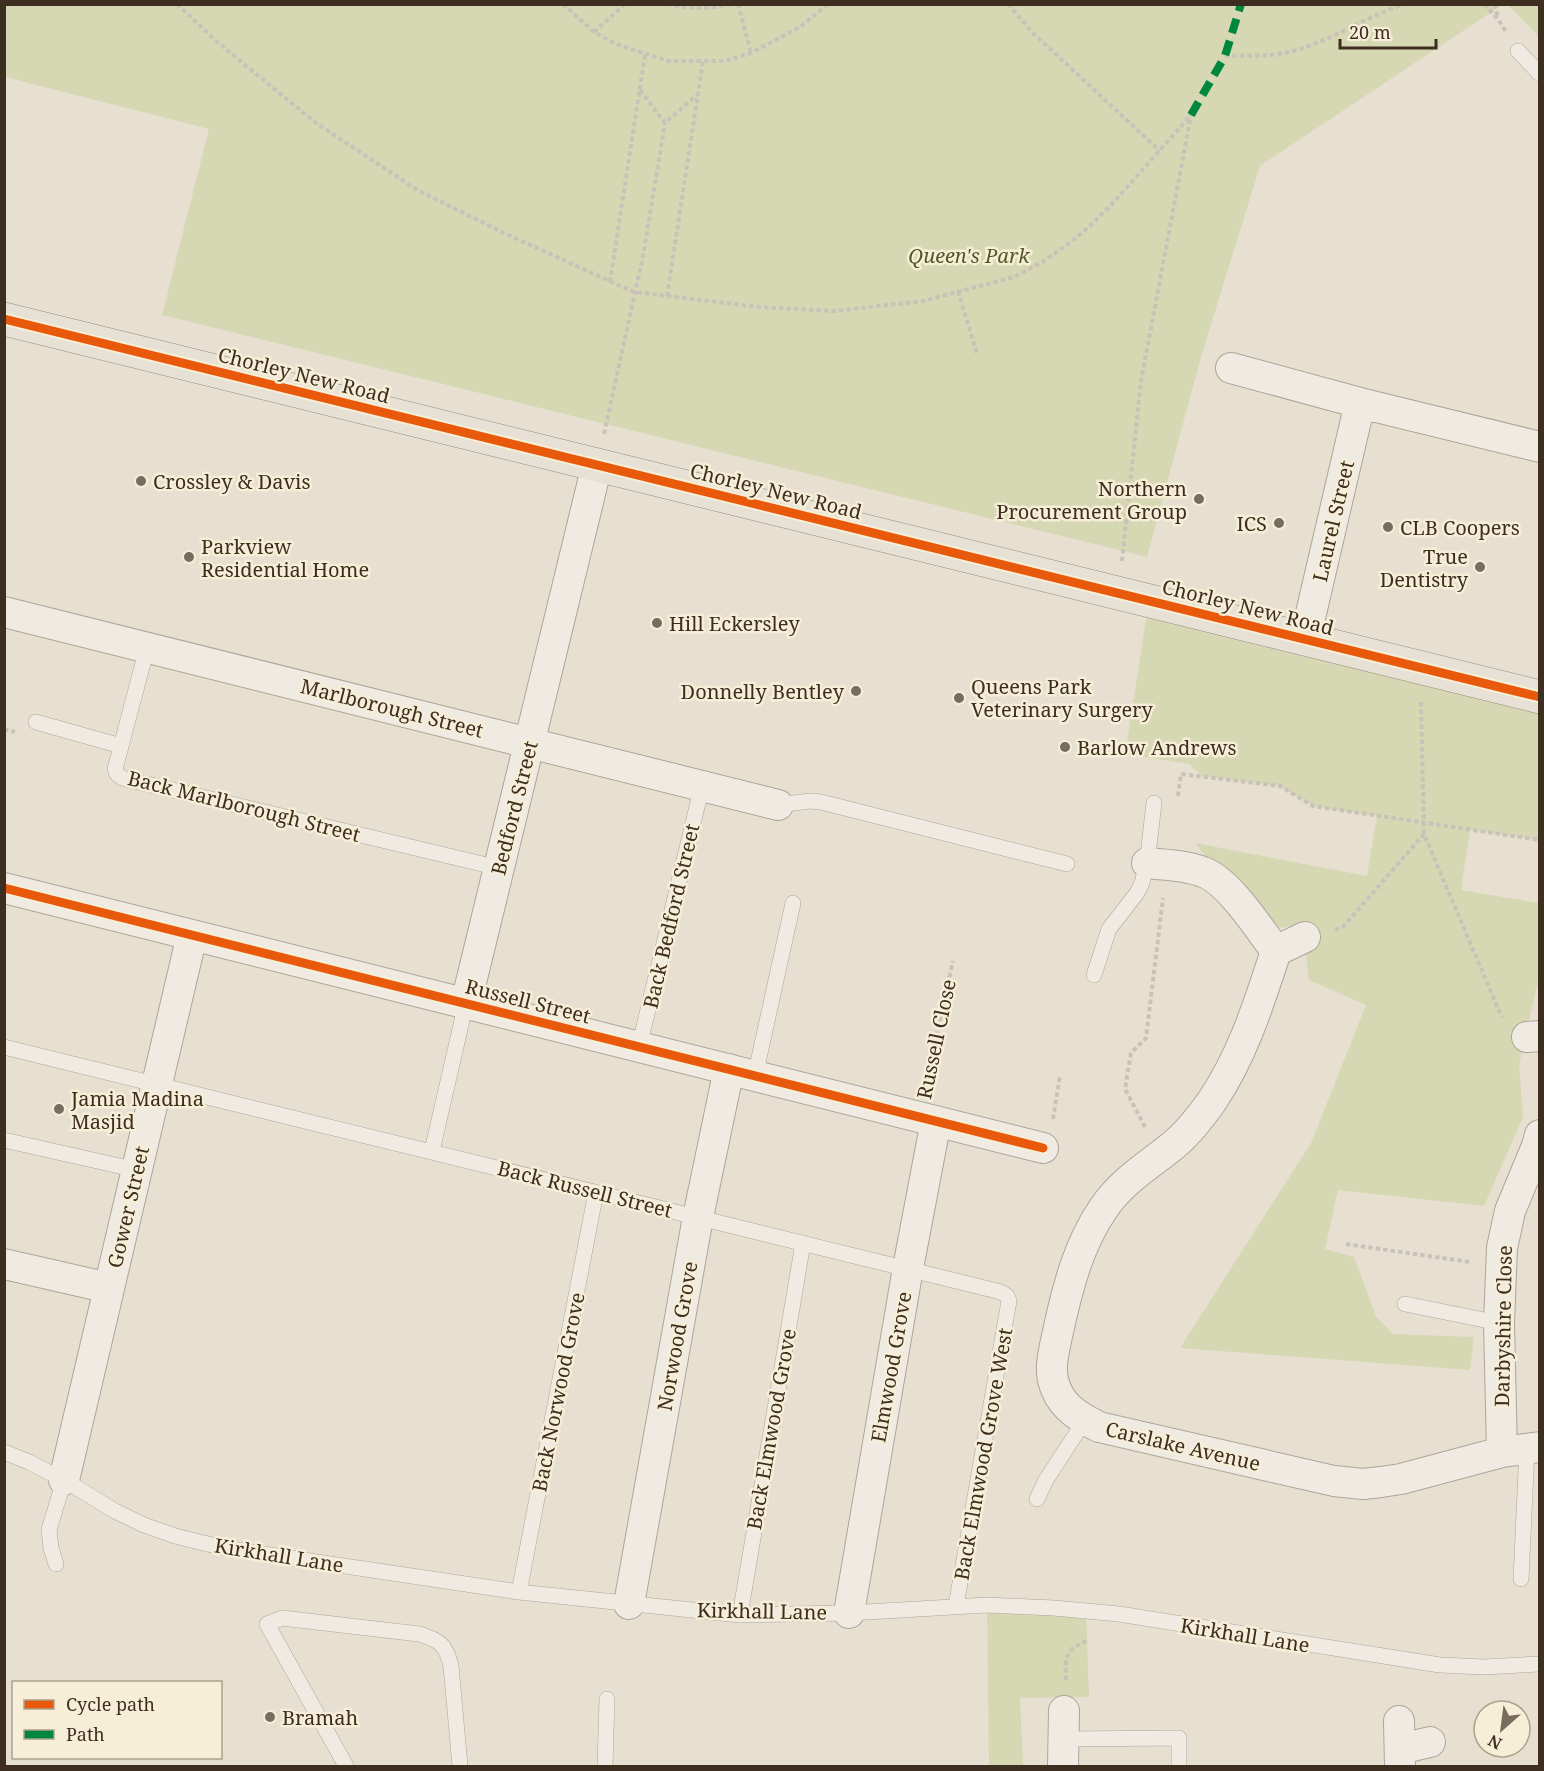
<svg xmlns="http://www.w3.org/2000/svg" width="1544" height="1771" viewBox="0 0 1544 1771" font-family="'Noto Serif',serif">
  <style>
    .green { fill: #d6d7b3 }
    .lines { fill: none; stroke-linecap: round; stroke-linejoin: round }
    .lane-casing { stroke: #ada599; stroke-width: 16 }
    .street-casing { stroke: #ada599; stroke-width: 32 }
    .primary-casing { stroke: #928b80; stroke-width: 34 }
    .path { stroke: #c8c2b9; stroke-width: 4; stroke-dasharray: 4.5 3; stroke-linecap: butt }
    .lane { stroke: #efebe3; stroke-width: 15 }
    .street { stroke: #efebe3; stroke-width: 30 }
    .primary { stroke: #e6e1d4; stroke-width: 33 }
    .quiet { stroke: #00873e; stroke-width: 8; stroke-dasharray: 15 8; stroke-linecap: butt }
    .cycleway-casing { stroke: #f7eed8; stroke-width: 13 }
    .cycleway { stroke: #e8590c; stroke-width: 9 }
    .poi-dot { fill: #786c5e; stroke: #f7eed8; stroke-width: 2 }
    .labels { text-anchor: middle; dominant-baseline: central; stroke-width: 5; stroke-linejoin: round; paint-order: stroke }
    .park-label { font-size: 20px; font-style: italic; fill: #4d5a26; stroke: #f7eed8 }
    .street-label { font-size: 20px; fill: #3d2e20; stroke: #f7eed8 }
    .poi-label { font-size: 20px; fill: #3d2e20; stroke: #f7eed8; text-anchor: start }
  </style>
  <rect width="100%" height="100%" fill="#e7e0d1"/>
  <!-- green -->
  <path class="green" d="M4 5 5 4 1502 5 1260 166 1201 357 1147 557 162 315 209 129 5 77Z
    M1508 5H1539V37Z
    M1149 601 1539 697V840L1470 830 1461 890 1539 903V977L1519 1065 1523 1117 1484 1206 1338 1190 1325 1249 1354 1257 1376 1316 1393 1334 1474 1337 1470 1370 1180 1348 1311 1143 1366 1005 1309 980 1303 928 1275 927 1207 858 1195 843 1367 876 1377 816 1313 806 1280 786 1202 776 1189 764 1125 754Z
    M987 1605 1086 1611 1089 1697 1020 1698 1023 1766H989Z"/>
  <g class="lines">
    <defs>
      <path id="lane" d="M1518 51 1540 74
        M147 648 115 769 117 774 122 778 499 868
        M36 722 121 746
        M778 805 810 801 821 802 1067 864
        M1094 975 1109 929 1137 893 1142 883 1147 863 1154 803
        M4 1047 1001 1292 1007 1296 1009 1301 956 1606
        M639 1047 702 786
        M755 1076 793 903
        M4 1140 137 1170
        M432 1151 466 1003
        M1405 1304 1499 1323
        M4 1452 29 1462 64 1480 115 1511 144 1525 175 1536 224 1548 519 1592 740 1615 849 1613 987 1605 1054 1608 1119 1614 1440 1665 1484 1667 1540 1664
        M1037 1499 1046 1480 1085 1420
        M56 1564 51 1548 49 1530 64 1480
        M1521 1579 1527 1448
        M519 1592 596 1192
        M740 1615 803 1243
        M1064 1739 1179 1738V1766
        M346 1766 267 1624 282 1618 419 1634C439 1640 446 1644 451 1666L460 1766
        M605 1766 607 1699"/>
      <path id="street" d="M1231 368 1360 403 1540 447
        M4 612 778 805
        M1305 639 1360 403
        M1147 863C1165 865 1186 865 1203 872 1229 881 1259 929 1276 951
        M4 888 1043 1148
        M1305 937 1276 951C1259 1003 1243 1055 1212 1101 1200 1118 1187 1135 1170 1148 1146 1167 1120 1183 1103 1209 1079 1244 1068 1286 1059 1327 1055 1348 1047 1369 1056 1389 1064 1409 1081 1418 1099 1427L1334 1481 1363 1484 1381 1482 1401 1479 1502 1452 1540 1447
        M466 1003 597 465
        M1527 1037 1540 1036
        M4 1264 109 1288
        M1502 1452 1499 1323 1502 1248 1510 1211 1537 1146 1540 1135
        M64 1480 192 935
        M629 1604 698 1217 729 1069
        M849 1613 908 1268 936 1121
        M1399 1721 1400 1766
        M1400 1749 1430 1742
        M1063 1766 1064 1711"/>
      <path id="primary" d="M4 319 1540 697"/>
    </defs>
    <!-- lane casing -->
    <use href="#lane" class="lane-casing"/>
    <!-- street casing -->
    <use href="#street" class="street-casing"/>
    <!-- primary casing -->
    <use href="#primary" class="primary-casing"/>
    <!-- path -->
    <path class="path" d="M177 4 216 41 316 123 419 191 504 233 634 292 759 307 835 311 923 301 1014 277 1044 261 1071 242 1090 226 1113 203 1191 115
      M563 4 594 32 616 44 668 61H725L751 53 800 27 828 4
      M667 4C690 9 709 9 732 4
      M738 4 751 53
      M1008 4 1032 32 1160 151
      M1484 4 1498 19 1506 32
      M1495 4 1498 18
      M594 32 625 4
      M1225 56C1244 55 1266 57 1285 53 1327 44 1364 17 1405 4
      M640 90 665 123 698 94
      M610 282 645 55
      M958 291 977 354
      M667 296 703 61
      M604 434 643 256 665 123
      M1122 561 1141 381 1191 115
      M1421 702 1424 834 1499 1011 1503 1017
      M4 729 15 732
      M1178 796 1181 774 1280 786 1313 806 1540 840
      M1335 930 1344 926 1424 834
      M925 1087 953 961
      M1053 1119 1060 1076
      M1145 1127 1125 1089 1131 1053 1146 1038 1163 898
      M1346 1244 1470 1262
      M1066 1680C1065 1656 1065 1648 1090 1640"/>
    <!-- lane -->
    <use href="#lane" class="lane"/>
    <!-- street -->
    <use href="#street" class="street"/>
    <!-- primary -->
    <use href="#primary" class="primary"/>
    <!-- quiet -->
    <path class="quiet" d="M1191 115 1225 56 1241 4"/>
    <defs>
      <path id="cycleway" d="M4 319 1540 697
        M4 888 1043 1148"/>
    </defs>
    <!-- cycleway casing -->
    <use href="#cycleway" class="cycleway-casing"/>
    <!-- cycleway -->
    <use href="#cycleway" class="cycleway"/>
  </g>
  <!-- markers -->
  <g class="poi-dot">
    <circle cx="141" cy="481" r="6"/>
    <circle cx="1199" cy="499" r="6"/>
    <circle cx="1279" cy="523" r="6"/>
    <circle cx="1388" cy="527" r="6"/>
    <circle cx="189" cy="557" r="6"/>
    <circle cx="1480" cy="567" r="6"/>
    <circle cx="657" cy="623" r="6"/>
    <circle cx="856" cy="691" r="6"/>
    <circle cx="959" cy="698" r="6"/>
    <circle cx="1065" cy="747" r="6"/>
    <circle cx="59" cy="1109" r="6"/>
    <circle cx="270" cy="1717" r="6"/>
  </g>
  <g class="labels">
    <!-- park labels -->
    <g class="park-label">
      <text x="969" y="255">Queen's Park</text>
    </g>
    <!-- street labels -->
    <g class="street-label">
      <text transform="translate(304 375) rotate(14)">Chorley New Road</text>
      <text transform="translate(776 491) rotate(14)">Chorley New Road</text>
      <text transform="translate(1333 521) rotate(-77)">Laurel Street</text>
      <text transform="translate(1248 607) rotate(14)">Chorley New Road</text>
      <text transform="translate(392 708) rotate(14)">Marlborough Street</text>
      <text transform="translate(244 806) rotate(14)">Back Marlborough Street</text>
      <text transform="translate(514 808) rotate(-76)">Bedford Street</text>
      <text transform="translate(671 916) rotate(-77)">Back Bedford Street</text>
      <text transform="translate(528 1001) rotate(14)">Russell Street</text>
      <text transform="translate(936 1039) rotate(-78)">Russell Close</text>
      <text transform="translate(585 1189) rotate(14)">Back Russell Street</text>
      <text transform="translate(128 1207) rotate(-77)">Gower Street</text>
      <text transform="translate(1503 1326) rotate(-89)">Darbyshire Close</text>
      <text transform="translate(677 1336) rotate(-80)">Norwood Grove</text>
      <text transform="translate(891 1367) rotate(-80)">Elmwood Grove</text>
      <text transform="translate(558 1392) rotate(-79)">Back Norwood Grove</text>
      <text transform="translate(771 1429) rotate(-80)">Back Elmwood Grove</text>
      <text transform="translate(1183 1446) rotate(13)">Carslake Avenue</text>
      <text transform="translate(983 1454) rotate(-80)">Back Elmwood Grove West</text>
      <text transform="translate(279 1555) rotate(9)">Kirkhall Lane</text>
      <text transform="translate(762 1611) rotate(1)">Kirkhall Lane</text>
      <text transform="translate(1245 1635) rotate(9)">Kirkhall Lane</text>
    </g>
    <!-- poi labels -->
    <g class="poi-label">
      <text x="153" y="481">Crossley &amp; Davis</text>
      <text x="1187" y="488" text-anchor="end">Northern<tspan x="1187" dy="23">Procurement Group</tspan></text>
      <text x="1267" y="523" text-anchor="end">ICS</text>
      <text x="1400" y="527">CLB Coopers</text>
      <text x="201" y="546">Parkview<tspan x="201" dy="23">Residential Home</tspan></text>
      <text x="1468" y="556" text-anchor="end">True<tspan x="1468" dy="23">Dentistry</tspan></text>
      <text x="669" y="623">Hill Eckersley</text>
      <text x="971" y="686">Queens Park<tspan x="971" dy="23">Veterinary Surgery</tspan></text>
      <text x="844" y="691" text-anchor="end">Donnelly Bentley</text>
      <text x="1077" y="747">Barlow Andrews</text>
      <text x="71" y="1098">Jamia Madina<tspan x="71" dy="23">Masjid</tspan></text>
      <text x="282" y="1717">Bramah</text>
    </g>
  </g>
  <!-- border -->
  <rect width="1544" height="1771" fill="none" stroke="#3d2e20" stroke-width="12"/>
  <!-- legend -->
  <rect x="12" y="1681" width="210" height="78" fill="#f7eed8" stroke="#ada18e" stroke-width="1.5"/>
  <rect x="24" y="1700" width="30" height="9" fill="#e8590c" stroke="#ada18e" stroke-width="1.5"/>
  <text x="66" y="1711" font-size="18" fill="#3d2e20">Cycle path</text>
  <rect x="24" y="1730" width="30" height="9" fill="#00873e" stroke="#ada18e" stroke-width="1.5"/>
  <text x="66" y="1741" font-size="18" fill="#3d2e20">Path</text>
  <!-- north arrow -->
  <g transform="translate(1502 1729) rotate(208)"><circle r="28" fill="#f7eed8" stroke="#ada18e" stroke-width="1.5"/>
  <path d="M0-4.5L10 22L0 15L-10 22Z" fill="#786c5e"/>
  <text y="-9" font-size="16" font-weight="bold" text-anchor="middle" fill="#3d2e20">N</text>
  </g>
  <!-- scale -->
  <path d="M1340 39v9h96v-9" fill="none" stroke="#3d2e20" stroke-width="3"/>
  <text x="1349" y="39" font-size="18" fill="#3d2e20" stroke="#f7eed8" stroke-width="4.5" paint-order="stroke">20 m</text>
</svg>
